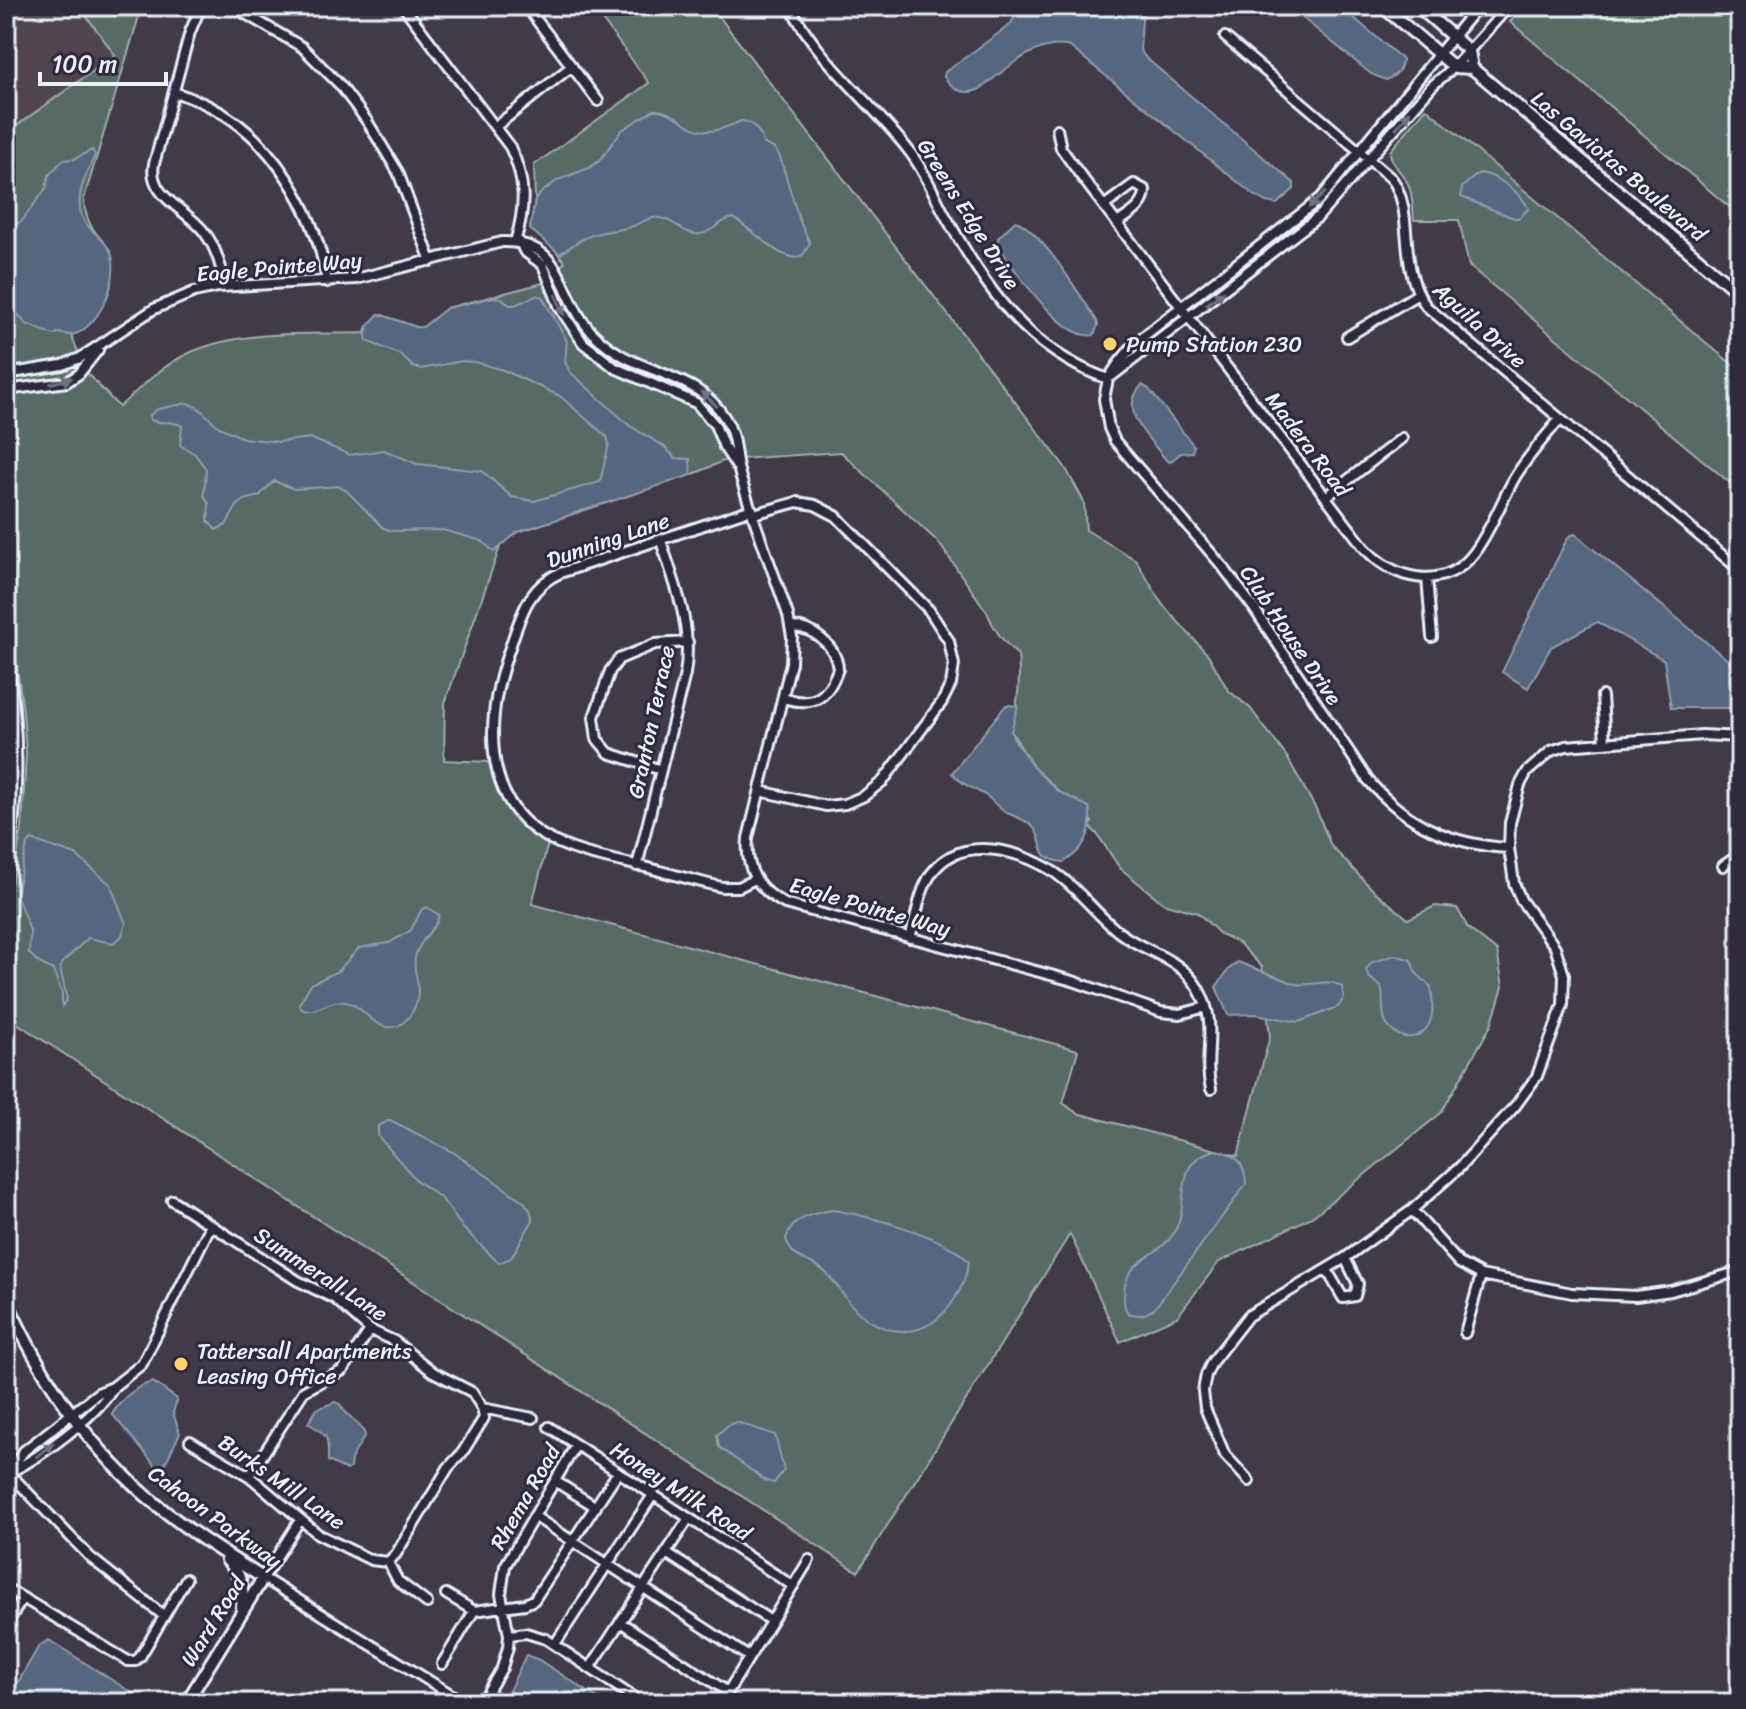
<svg xmlns="http://www.w3.org/2000/svg" width="1746" height="1709" viewBox="0 0 1746 1709" font-family="Sriracha,sans-serif">
  <style>
    .built { fill: #51454e }
    .green { fill: #566b66; stroke: #9faeaf; stroke-width: 2; fill-rule: evenodd }
    .water { fill: #54667f; stroke: #8f9eaf; stroke-width: 2 }
    .lines { fill: none; stroke-linecap: round; stroke-linejoin: round }
    .minor-casing { stroke: #e8f1f8; stroke-width: 14 }
    .tertiary-casing { stroke: #e8f1f8; stroke-width: 16 }
    .minor { stroke: #2f2a3d; stroke-width: 8 }
    .tertiary { stroke: #2f2a3d; stroke-width: 10 }
    .oneway { fill: #70707e }
    .poi-dot { fill: #ffd166; stroke: #2f2a3d; stroke-width: 3 }
    .labels { text-anchor: middle; dominant-baseline: central; stroke-width: 6; stroke-linejoin: round; paint-order: stroke }
    .street-label { font-size: 22px; fill: #e8f1f8; stroke: #2f2a3d }
    .poi-label { font-size: 22px; fill: #e8f1f8; stroke: #2f2a3d; text-anchor: start }
  </style>
  <rect width="100%" height="100%" fill="#433a47"/>
  <filter id="ink" filterUnits="userSpaceOnUse"><feTurbulence type="fractalNoise" baseFrequency=".0125" numOctaves="2"/><feDisplacementMap in="SourceGraphic" scale="16" xChannelSelector="R" yChannelSelector="G"/><feConvolveMatrix kernelMatrix="1 2 1 2 8 2 1 2 1" color-interpolation-filters="sRGB"/></filter>
  <g filter="url(#ink)">
    <!-- built -->
    <path class="built" d="M6 6H79L115 54 11 130 6 121Z"/>
    <!-- green -->
    <path class="green" d="M79 6H142L84 199C85 223 95 233 111 251 113 285 113 295 91 321 85 329 80 332 71 335L87 373 119 407C140 388 162 366 187 354 238 329 309 335 365 333L366 328 379 314 416 327H423L447 308 543 283 565 262 551 245 530 229 535 200 534 165 649 83 592 6H711L1065 467 1084 502 1086 530 1136 560 1162 604 1209 656 1228 690 1250 708 1287 757 1316 809 1331 846 1372 889 1408 919 1435 906 1457 908 1468 928 1497 951 1503 987 1491 1025 1441 1113 1312 1217 1219 1262 1177 1317 1120 1342 1070 1234 858 1572 6 1016V911L22 829 26 753 23 711 6 586V121L12 129 115 55ZM841 452 938 542 987 612C993 628 1005 644 1018 655 1021 682 1018 705 1011 731L1033 767 1092 822 1090 827 1097 834 1120 868 1163 903 1198 913 1220 934 1239 943 1262 967 1270 1036 1238 1156 1077 1113 1063 1103 1078 1050 532 904 548 843C518 823 497 797 489 762L444 760 445 703 501 544 518 532 691 475 726 460Z
      M1525 6H1740V216L1510 22Z
      M1426 108 1740 371V491L1469 266 1459 220H1414C1413 209 1413 197 1409 186 1404 173 1390 165 1390 151Z"/>
    <!-- water -->
    <path class="water" d="M1021 6H1143L1140 50 1146 58 1294 183V189L1277 204 1266 202 1255 196 1070 47C1037 38 1004 71 980 89 964 96 955 91 944 77L945 72 1010 25Z
      M1288 6H1340L1402 59C1402 69 1396 76 1386 80L1371 74Z
      M654 110C676 109 688 133 709 131 721 131 731 125 741 121 752 121 762 133 763 143L775 149 780 157 800 222 810 243 803 255 795 258 780 253 734 218C720 219 713 233 700 234 685 236 675 220 660 218 647 216 641 224 630 227 616 231 600 231 587 237 577 241 568 249 560 254L530 229 535 200 542 192 558 180 589 168 600 160 622 130Z
      M92 150 95 155C88 171 77 191 80 209 82 227 101 235 109 249 123 271 101 326 75 334 70 336 62 334 57 333L54 335 26 324 6 300V228L21 222 46 188 49 175 63 160 74 159Z
      M1479 173C1495 174 1524 194 1528 209L1519 218H1514L1461 197 1462 187Z
      M1015 221C1039 227 1082 298 1097 321L1098 325 1094 335C1063 342 1014 269 998 246V238Z
      M538 295 543 298 567 341 565 362 570 372 630 426 665 447 675 458 690 459 691 475 518 532 494 552 482 541 443 530 393 531 383 528 347 491 338 486 294 489 274 481 259 496 244 500 237 506 226 525 216 530 208 521 209 504 204 495 206 469 195 454 180 445 182 426C173 419 160 425 150 420V415L158 409 188 403 200 409 219 427 243 438 279 442 310 438 350 455 384 450 417 464 482 471 512 497 534 501 600 482 609 444 607 437 560 396 503 370 475 362 462 361 421 369 413 367 401 355 367 341C363 329 371 322 379 314L416 327H423L447 308 494 297 502 298 509 305H515Z
      M1142 385 1148 388 1194 446 1192 452 1181 453 1170 462 1166 460C1151 439 1116 412 1142 385Z
      M1575 534 1740 670V711L1728 708H1671L1664 660 1597 622 1551 647 1528 688 1502 672 1565 543 1569 536Z
      M1006 705 1018 706 1011 731 1013 737 1033 767 1059 792 1089 807C1094 830 1085 850 1064 862 1035 860 1045 842 1034 828 1027 820 1016 817 1007 813 999 809 994 802 988 797 973 787 966 788 952 773Z
      M32 840 76 855 110 884 126 924 121 937 113 943 88 938 63 962 60 968 67 999 62 1006V994L53 970 39 963 29 953 30 931 16 894 27 845Z
      M427 907 439 915 437 922C430 933 417 945 415 958 413 969 418 979 418 989 419 1006 406 1030 387 1027 370 1024 361 1004 345 1002 329 999 318 1013 303 1010L299 1004 311 984 338 971 359 948 389 943 411 930 422 909Z
      M1395 955 1411 960 1416 973 1431 987C1432 997 1434 1009 1431 1019 1424 1041 1400 1043 1387 1025 1380 1014 1385 999 1381 987L1369 977 1366 970 1372 962Z
      M1238 962 1296 984C1313 987 1327 977 1342 987L1344 998 1338 1007 1299 1022 1255 1014 1228 1015 1216 987 1229 969Z
      M390 1120 453 1152 523 1201 530 1210 533 1220 511 1258 499 1263 463 1228 442 1199 416 1180 378 1136V1126Z
      M1216 1150C1237 1154 1245 1163 1246 1184L1155 1308C1145 1315 1140 1317 1128 1313 1124 1307 1124 1303 1124 1296 1124 1256 1160 1259 1175 1231 1191 1201 1171 1160 1216 1150Z
      M833 1210C868 1216 946 1235 969 1262 959 1313 917 1352 867 1319 849 1308 840 1287 826 1273 808 1256 793 1263 786 1239 792 1217 814 1213 833 1210Z
      M153 1382 177 1399 173 1413 180 1433 162 1470 155 1468V1465L112 1414C122 1399 135 1386 153 1382Z
      M335 1402 340 1404C345 1416 361 1422 365 1435L351 1459 350 1468 347 1470 328 1461C328 1438 330 1436 308 1423L317 1409Z
      M736 1422 775 1435 784 1470 774 1483 766 1481 719 1447 717 1435 728 1425Z
      M49 1640 148 1703H6L39 1646Z
      M526 1655 539 1660 605 1703H520L507 1695Z"/>
    <g class="lines">
      <defs>
        <path id="minor" d="M201 6 190 32 154 164C147 197 189 210 205 233 217 249 221 268 226 287
          M232 6 302 47 340 85 367 121 398 172 431 261
          M403 6 510 147C526 180 526 207 515 242
          M526 6 598 101
          M790 6C820 64 870 100 909 151 925 171 933 193 945 215 986 288 1026 350 1108 379
          M1478 6 1321 198 1135 343 1118 364 1108 379 1104 399 1109 428 1115 441 1223 567 1253 607 1368 780C1406 824 1451 845 1509 848
          M1225 37 1392 179C1416 214 1396 263 1426 306L1740 570
          M174 92C185 96 198 100 209 106 273 137 317 214 327 282
          M495 127 572 66
          M1057 129 1061 148 1078 172 1363 546C1391 580 1444 593 1474 553 1491 530 1501 502 1515 477 1528 456 1544 438 1560 419
          M1104 206 1134 184 1145 190C1145 207 1130 214 1117 223
          M520 242 524 251 543 265 560 308 583 343 615 368 696 403 715 425 724 447 737 467
          M1347 337 1418 294
          M6 374 62 365 80 358 154 309 194 292 218 287 356 279 502 242C558 241 558 282 582 320 593 336 607 347 623 356 660 376 702 380 725 418 736 435 734 452 739 471 752 519 772 567 788 615L792 637 791 663 748 838C745 870 758 890 785 904L1073 981 1161 1012 1180 1014 1206 1007
          M1112 376 1318 217 1432 86 1454 67 1509 6
          M6 390 67 382 79 374 98 350
          M1326 497 1402 438
          M752 509 560 573C525 588 519 623 507 656 487 715 481 795 541 834 571 853 611 859 645 867 671 874 696 881 722 887H739L755 879
          M754 514 797 502 815 505 836 516 929 610 949 641 954 665 951 684 942 702 883 781 864 796 845 804 826 806 760 791
          M1427 578 1432 637
          M1602 696 1605 742
          M783 698C814 707 827 699 838 669 837 646 812 626 790 627
          M661 770 609 753 597 739 594 717 610 671 619 659 655 644 688 642
          M637 866 685 674C693 626 675 585 661 541
          M1723 866 1740 854
          M910 938C916 918 919 892 931 874 960 831 1028 851 1062 878 1081 893 1096 913 1115 929 1141 952 1180 956 1198 988 1220 1026 1202 1053 1211 1089
          M172 1200 298 1281 335 1299 370 1330 394 1341 433 1372 472 1392 482 1408 533 1418
          M1412 1210 1459 1263 1481 1275 1572 1293 1636 1296 1671 1291 1740 1271
          M1327 1270 1343 1298 1355 1296 1358 1284 1345 1258
          M1465 1333 1481 1275
          M549 1427 793 1586
          M190 1441 249 1476 318 1534 371 1560 388 1562 398 1581 427 1603
          M8 1472 91 1558 164 1616
          M10 1472C41 1457 95 1417 113 1388
          M6 1475 24 1451 98 1393 113 1387 142 1364 211 1225
          M249 1476 304 1391 343 1370 370 1330
          M555 1481 596 1507
          M1249 1481 1225 1455 1205 1408 1203 1391 1206 1375 1212 1362 1248 1316 1345 1258 1412 1210 1459 1168 1516 1105 1537 1076 1563 1005 1564 975 1555 947 1521 900 1514 883 1509 848 1510 823 1520 785 1527 772 1551 751 1566 746 1702 735 1740 737
          M534 1516 749 1657
          M300 1520 263 1578 465 1703
          M666 1553 771 1621
          M388 1562 396 1554 448 1468 462 1453 484 1418 482 1408
          M6 1588 128 1661H135L140 1657 186 1579
          M446 1594 474 1611
          M620 1622 728 1692
          M6 1625 23 1598
          M509 1635 526 1633 546 1639 642 1703
          M555 1644 653 1495
          M442 1664 474 1611 525 1604 534 1600 618 1472
          M590 1668 689 1518
          M481 1703 502 1668 508 1647 509 1635 501 1594 505 1566 576 1445
          M721 1703 809 1560"/>
        <path id="tertiary" d="M1382 6 1454 67 1472 68 1740 294
          M1418 6 1469 51 1472 68
          M6 652C17 722 20 795 6 864
          M6 1299C41 1378 89 1449 157 1505 190 1532 227 1555 263 1578L186 1703
          M227 1560C241 1574 244 1588 242 1607"/>
      </defs>
      <!-- minor casing -->
      <use href="#minor" class="minor-casing"/>
      <!-- tertiary casing -->
      <use href="#tertiary" class="tertiary-casing"/>
      <!-- minor -->
      <use href="#minor" class="minor"/>
      <!-- tertiary -->
      <use href="#tertiary" class="tertiary"/>
    </g>
    <!-- one-way arrows -->
    <defs><path id="oneway-solid" d="M-6-.8H1V-3.2L6.5 0L1 3.2V.8H-6Z" transform="scale(2)"/></defs>
    <g class="oneway">
      <use href="#oneway-solid" transform="translate(1403 120) rotate(-50)"/>
      <use href="#oneway-solid" transform="translate(1317 200) rotate(136)"/>
      <use href="#oneway-solid" transform="translate(1215 298) rotate(-38)"/>
      <use href="#oneway-solid" transform="translate(560 305) rotate(66)"/>
      <use href="#oneway-solid" transform="translate(61 381) rotate(-14)"/>
      <use href="#oneway-solid" transform="translate(709 399) rotate(-137)"/>
      <use href="#oneway-solid" transform="translate(45 1450) rotate(-39)"/>
    </g>
  </g>
  <!-- markers -->
  <g class="poi-dot">
    <circle cx="1110" cy="344" r="8"/>
    <circle cx="181" cy="1364" r="8"/>
  </g>
  <g class="labels">
    <!-- street labels -->
    <g class="street-label">
      <text transform="translate(1619 166) rotate(40)">Las Gaviotas Boulevard</text>
      <text transform="translate(969 214) rotate(58)">Greens Edge Drive</text>
      <text transform="translate(279 267) rotate(-5)">Eagle Pointe Way</text>
      <text transform="translate(1480 325) rotate(42)">Aguila Drive</text>
      <text transform="translate(1308 444) rotate(53)">Madera Road</text>
      <text transform="translate(608 540) rotate(-19)">Dunning Lane</text>
      <text transform="translate(1291 635) rotate(56)">Club House Drive</text>
      <text transform="translate(651 722) rotate(-78)">Granton Terrace</text>
      <text transform="translate(870 907) rotate(16)">Eagle Pointe Way</text>
      <text transform="translate(321 1274) rotate(33)">Summerall Lane</text>
      <text transform="translate(282 1482) rotate(35)">Burks Mill Lane</text>
      <text transform="translate(681 1491) rotate(33)">Honey Milk Road</text>
      <text transform="translate(525 1497) rotate(-60)">Rhema Road</text>
      <text transform="translate(215 1517) rotate(36)">Cahoon Parkway</text>
      <text transform="translate(213 1621) rotate(-58)">Ward Road</text>
    </g>
    <!-- poi labels -->
    <g class="poi-label">
      <text x="1126" y="344">Pump Station 230</text>
      <text x="197" y="1351">Tattersall Apartments<tspan x="197" dy="25">Leasing Office</tspan></text>
    </g>
  </g>
  <!-- margin -->
  <rect width="1746" height="1709" fill="none" stroke="#2f2a3d" stroke-width="32"/>
  <rect x="16" y="16" width="1714" height="1677" fill="none" stroke="#e8f1f8" stroke-width="3" filter="url(#ink)"/>
  <!-- scale -->
  <path d="M40 72v12h126v-12" fill="none" stroke="#e8f1f8" stroke-width="4"/>
  <text x="52" y="72" font-size="24" fill="#e8f1f8" stroke="#2f2a3d" stroke-width="6" paint-order="stroke">100 m</text>
</svg>
